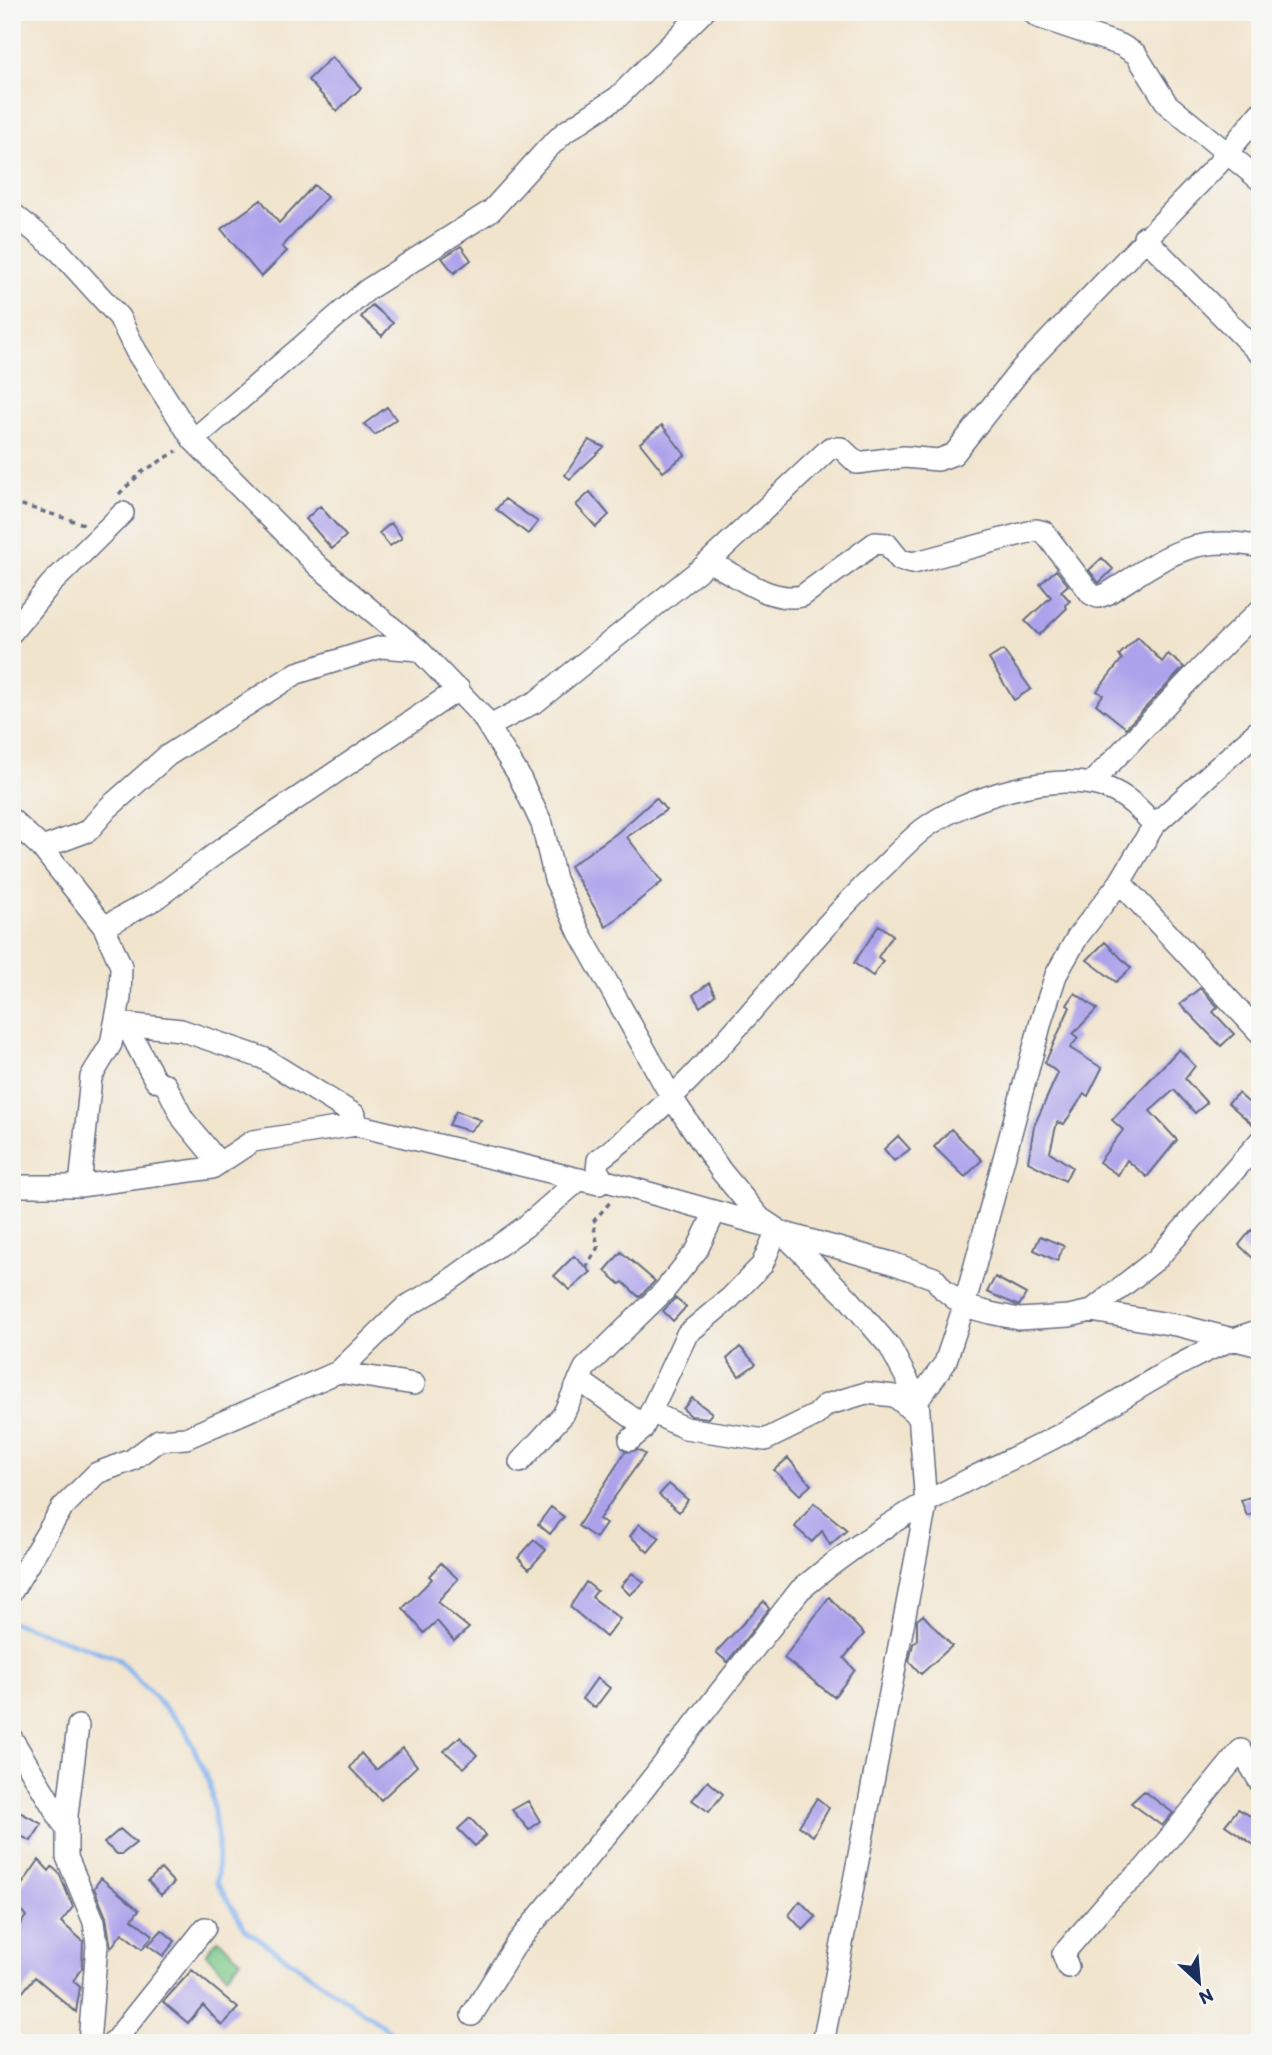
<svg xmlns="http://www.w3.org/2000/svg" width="1272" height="2055" viewBox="0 0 1272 2055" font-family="Itim,sans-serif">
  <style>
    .green { fill: #79c787; stroke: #4a7b72; stroke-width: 2 }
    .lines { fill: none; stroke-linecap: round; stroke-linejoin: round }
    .stream { stroke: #84b3ef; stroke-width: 5 }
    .building { fill: #aca1eb }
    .minor-casing { stroke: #666e85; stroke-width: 24 }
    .path { stroke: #666e85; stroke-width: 3.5; stroke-dasharray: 5 5; stroke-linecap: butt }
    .minor { stroke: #fff; stroke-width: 21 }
  </style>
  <rect width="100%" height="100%" fill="#f6f6f2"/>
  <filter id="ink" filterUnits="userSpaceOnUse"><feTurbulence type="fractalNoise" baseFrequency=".0143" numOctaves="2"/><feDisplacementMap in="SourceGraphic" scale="14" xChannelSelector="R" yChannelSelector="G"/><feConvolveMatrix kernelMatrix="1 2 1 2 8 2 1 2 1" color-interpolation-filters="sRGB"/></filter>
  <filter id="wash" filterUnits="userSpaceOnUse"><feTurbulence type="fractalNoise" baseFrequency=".00686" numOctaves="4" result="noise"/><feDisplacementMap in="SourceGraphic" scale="28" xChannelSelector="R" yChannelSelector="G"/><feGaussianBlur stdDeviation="1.57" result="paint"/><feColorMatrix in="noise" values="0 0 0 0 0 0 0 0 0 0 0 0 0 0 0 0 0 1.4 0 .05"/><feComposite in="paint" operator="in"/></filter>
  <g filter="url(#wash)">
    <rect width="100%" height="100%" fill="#f1e4cd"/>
    <!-- green -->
    <path class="green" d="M218 1939 241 1960 227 1975 206 1954Z"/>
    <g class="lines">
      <!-- stream -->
      <path class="stream" d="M12 1622 117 1658 185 1729 210 1784 218 1843 217 1883 246 1930 407 2043"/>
    </g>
    <g id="blocks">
      <!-- building -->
      <path class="building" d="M332 57 361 88 337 111 308 80Z
        M314 185 327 197 282 247 287 251 261 277 221 229 261 200 279 223Z
        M461 246 471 260 454 273 442 258Z
        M372 305 393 323 382 336 361 317Z
        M387 407 396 419 375 435 364 424Z
        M662 425 685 455 663 472 640 443Z
        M589 440 604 447 570 479 565 475Z
        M590 492 609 515 596 527 576 505Z
        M505 499 538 522 528 534 496 509Z
        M320 506 346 536 332 549 306 519Z
        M391 523 402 538 390 546 379 533Z
        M1102 558 1113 569 1099 583 1089 570Z
        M1056 570 1068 585 1061 591 1070 601 1065 605 1067 608 1039 635 1025 621 1051 597 1040 584Z
        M1138 637 1162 662 1168 654 1184 667 1126 728 1096 704 1103 695 1097 691 1122 659 1119 655Z
        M1003 650 1031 689 1014 700 989 659Z
        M656 798 666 810 627 837 662 882 606 927 570 866 617 833Z
        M879 925 893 935 878 957 883 961 873 976 854 963Z
        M1105 942 1131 968 1116 982 1087 960Z
        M709 983 715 995 700 1007 693 995Z
        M1200 988 1218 1007 1213 1012 1234 1034 1221 1046 1180 1004Z
        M1075 993 1097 1009 1073 1034 1078 1038 1070 1048 1102 1068 1088 1096 1084 1094 1064 1124 1057 1122 1050 1152 1072 1167 1065 1181 1028 1162 1034 1126 1058 1073 1045 1063 1070 1007 1067 1005Z
        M1179 1049 1195 1066 1185 1079 1207 1103 1195 1113 1174 1090 1150 1111 1177 1140 1147 1177 1127 1160 1118 1175 1099 1162 1123 1130 1112 1120Z
        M1238 1093 1260 1113 1252 1124 1228 1103Z
        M456 1111 481 1120 470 1131 449 1125Z
        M951 1129 982 1160 965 1177 934 1147Z
        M898 1136 910 1149 894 1161 884 1149Z
        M1251 1230 1260 1239V1265L1239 1245Z
        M1040 1236 1064 1246 1057 1261 1034 1250Z
        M621 1252 655 1281 639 1297 623 1282 620 1284 605 1271Z
        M574 1256 591 1272 570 1290 554 1276Z
        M995 1277 1026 1294 1019 1306 987 1292Z
        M675 1298 686 1307 673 1321 663 1311Z
        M740 1347 756 1364 739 1376 727 1359Z
        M692 1398 712 1413 708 1418 691 1416 683 1409Z
        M638 1450 645 1454 599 1519 606 1524 596 1538 578 1526 625 1452Z
        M788 1458 811 1485 800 1495 774 1470Z
        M669 1484 688 1500 679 1512 659 1495Z
        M1260 1494V1512L1247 1516 1241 1500Z
        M814 1503 847 1530 830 1545 822 1531 812 1542 795 1527Z
        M551 1507 564 1517 550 1534 538 1524Z
        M639 1524 660 1538 648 1552 630 1536Z
        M534 1540 546 1550 529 1569 518 1558Z
        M441 1563 458 1579 437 1602 469 1628 454 1641 437 1621 424 1633 403 1608 432 1579 429 1576Z
        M632 1573 644 1582 630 1595 621 1586Z
        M586 1582 597 1591 592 1597 620 1619 606 1637 570 1607Z
        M829 1597 864 1634 844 1658 855 1670 834 1697 784 1658Z
        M764 1601 769 1609 727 1662 716 1652Z
        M923 1615 952 1646 921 1674 909 1661 913 1644 917 1640V1620Z
        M597 1678 610 1688 595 1708 582 1699Z
        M460 1737 477 1755 464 1768 444 1751Z
        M403 1748 417 1766 381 1800 350 1768 361 1753 376 1770Z
        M708 1781 723 1794 709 1812 692 1800Z
        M1144 1791 1173 1813 1162 1826 1131 1803Z
        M817 1798 829 1808 813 1836 799 1826Z
        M528 1801 540 1821 529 1830 512 1810Z
        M12 1808 42 1824 31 1841 12 1832Z
        M1238 1809 1260 1821V1849L1225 1825Z
        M470 1818 486 1835 475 1846 458 1829Z
        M120 1829 136 1843 122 1854H117L104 1843Z
        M39 1860 49 1871 52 1867 59 1873 73 1907 61 1922 83 1941 82 1968 73 1981 80 1987 76 2012 35 1977 12 2005V1936L26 1916 12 1899Z
        M161 1869 174 1883 161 1895 148 1881Z
        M101 1878 139 1910 132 1919 153 1935 142 1949 122 1933 111 1948 106 1917 94 1888Z
        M800 1901 816 1917 803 1930 789 1915Z
        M162 1930 175 1941 163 1956 148 1945Z
        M192 1970 238 2008 222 2026 203 2005 188 2023 163 2002Z"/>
    </g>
  </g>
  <g filter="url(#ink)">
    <use href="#blocks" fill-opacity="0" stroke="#666e85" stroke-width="2"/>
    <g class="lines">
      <defs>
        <path id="minor" d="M1032 12 1038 17 1121 45 1136 54 1167 104 1260 180
          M12 213 59 251 119 317 136 351 193 440 319 567 419 650 482 716 518 774 542 824 555 879 579 932 672 1098 721 1171 760 1218 781 1232 892 1263 934 1278 944 1290 964 1306 990 1313 1019 1319 1069 1316 1091 1311 1181 1326 1260 1346
          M1144 237 1260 354
          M193 440 367 290 492 210 547 149 565 132 618 97 703 12
          M709 562C738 575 768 603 802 596L875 543 887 544 900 560 913 563 1036 530 1044 532 1091 594 1098 597 1107 594C1161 560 1192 532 1260 547
          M12 632 50 585 123 513
          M490 726 537 701 703 567 830 448H841L857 463 904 457 938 460 954 454 1022 368 1218 164 1260 113
          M1090 784C1147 727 1200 665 1260 610
          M12 820 42 848 104 927 121 966 120 998 111 1044 91 1077 80 1186
          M42 848 88 831 108 808 167 756 297 673 381 647 419 650
          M1120 882 1260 1033
          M104 927 155 899 222 849 459 689
          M116 1023 181 1030 263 1058 355 1115 356 1125
          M116 1023 131 1034 155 1080 166 1085 183 1119 219 1163
          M12 1186H80L212 1168 253 1141 356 1125 599 1184 603 1180
          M767 1226 603 1180 597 1170 598 1160C707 1081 780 967 876 874 891 860 906 843 922 830 963 798 1059 768 1109 789 1127 796 1141 810 1154 825
          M782 1233 849 1299 890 1347 918 1400
          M1091 1311 1157 1259 1260 1141
          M579 1380 644 1426
          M414 1384 338 1372 405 1307 439 1288 526 1226 580 1179
          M651 1412 685 1428 765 1440 816 1415 826 1405 866 1393 895 1396 919 1417
          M630 1440 642 1430 687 1334 730 1298 762 1265 777 1230
          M520 1462 563 1415 585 1368 664 1291 697 1250 715 1212
          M12 1591 62 1508 97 1473 132 1460 159 1440 186 1438 338 1372
          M78 1726 67 1815V1857L94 1922 97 1945 89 2043
          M12 1739 67 1830
          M1068 1967 1063 1954 1112 1897 1144 1869 1241 1750 1260 1782
          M472 2015 516 1944 636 1799 800 1590C851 1547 908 1510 968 1480 999 1464 1032 1450 1063 1433 1128 1397 1188 1352 1260 1330
          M824 2038 926 1505 918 1400 945 1363 964 1306 1042 1018 1056 975 1078 936 1120 882 1154 825 1260 729
          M113 2043 205 1928"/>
      </defs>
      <!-- minor casing -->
      <use href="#minor" class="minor-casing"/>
      <!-- path -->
      <path class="path" d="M119 494 142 472 177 451
        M12 502 84 524
        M586 1268 598 1247 593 1222 611 1201"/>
      <!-- minor -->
      <use href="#minor" class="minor"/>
    </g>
  </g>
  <!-- margin -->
  <rect width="1272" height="2055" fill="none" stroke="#f6f6f2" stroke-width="42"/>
  <!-- north arrow -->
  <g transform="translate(1199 1982) rotate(154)" stroke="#f6f6f2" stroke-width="5" paint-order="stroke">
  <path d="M0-5L12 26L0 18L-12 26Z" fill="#1b2f5e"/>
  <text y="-10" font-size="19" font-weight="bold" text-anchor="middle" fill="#1b2f5e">N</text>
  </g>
</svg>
